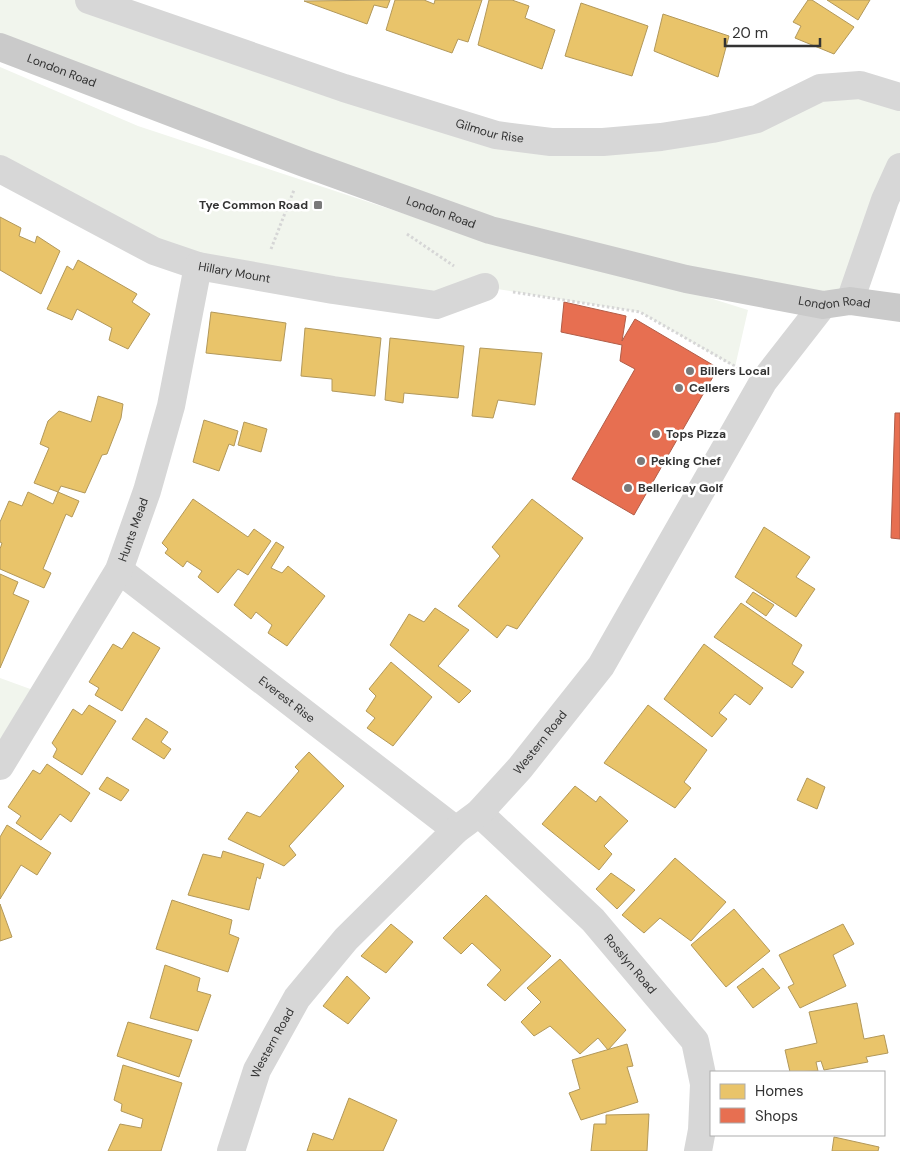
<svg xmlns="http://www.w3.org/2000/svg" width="900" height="1151" viewBox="0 0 900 1151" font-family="'DM Sans',sans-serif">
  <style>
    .green { fill: #f1f5ed }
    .homes { fill: #e9c46a; stroke: #b2985a }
    .shops { fill: #e76f51; stroke: #b15d48 }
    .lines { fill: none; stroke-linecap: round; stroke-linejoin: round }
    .path { stroke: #d6d6d6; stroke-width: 3; stroke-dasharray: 2.5 2.5; stroke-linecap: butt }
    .minor { stroke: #d7d7d7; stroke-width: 28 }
    .tertiary { stroke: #d7d7d7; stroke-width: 28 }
    .primary { stroke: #cacaca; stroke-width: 28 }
    .poi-dot { fill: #7a7a7a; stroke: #fff; stroke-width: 2 }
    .labels { text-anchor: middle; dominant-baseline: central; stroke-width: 5; stroke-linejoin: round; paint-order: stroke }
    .street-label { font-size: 12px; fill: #333; stroke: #fff }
    .poi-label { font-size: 12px; font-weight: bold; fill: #333; stroke: #fff; text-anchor: start }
  </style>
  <rect width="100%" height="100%" fill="#fff"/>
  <!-- green -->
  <path class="green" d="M0 0H89L496 135 661 137 820 88 900 97V167L850 301 490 230 0 47Z
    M0 67 138 126 499 245 649 279 748 310 735 367 640 312 485 287 436 305 198 266 0 169Z
    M0 678 44 694 0 766Z"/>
  <!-- homes -->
  <path class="homes" d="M390 0 387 8 374 5 367 24 304 1Z
    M395 0H424L434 4 435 0H482L468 42 458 39 452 53 386 30Z
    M489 0H512L529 6 525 18 555 30 542 69 478 45Z
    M808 0H812L854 27 834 54 795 38 801 26 793 22Z
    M827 0H870L858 20Z
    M581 3 648 26 632 76 565 56Z
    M663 14 729 36 718 77 654 51Z
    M0 217 21 228 19 236 35 243 37 236 60 251 41 294 0 270Z
    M78 260 137 294 132 302 150 314 128 349 109 340 112 328 77 309 72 320 47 309 67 266 73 270Z
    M211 312 286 323 281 361 206 353Z
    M305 328 381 338 375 396 332 391V379L301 376Z
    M390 338 464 346 458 398 404 393 403 403 385 400Z
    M480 348 542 353 535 405 498 400 493 418 472 416Z
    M98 396 123 404 121 418 107 454 102 455 85 493 61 486 58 492 34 483 49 448 40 444 48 421 59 411 91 422Z
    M204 420 238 431 234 446 229 444 219 471 193 462Z
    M244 422 267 429 261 452 238 445Z
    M28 492 53 504 58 492 79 501 72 517 66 514 43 569 51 573 44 588 0 569V549L2 543 0 542V522L9 501 22 506Z
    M193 499 248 537 254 529 271 541 248 575 238 569 218 593 198 577 202 571 187 561 183 567 165 553 168 549 162 543Z
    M532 499 583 538 517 629 507 625 497 638 458 606 500 556 492 547Z
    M764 527 810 557 796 577 815 589 796 617 735 577Z
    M276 542 284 547 271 568 282 573 288 566 325 596 287 646 268 633 272 625 256 612 251 619 234 605Z
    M0 574 18 582 13 594 29 601 0 668Z
    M753 592 774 605 766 616 746 602Z
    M741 603 802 645 792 664 804 672 792 688 714 637Z
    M435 608 469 630 438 666 471 691 459 703 390 645 409 614 424 622Z
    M133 632 160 648 122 711 95 695 99 688 89 682 113 644 122 649Z
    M704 644 763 688 750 705 735 694 719 713 727 719 712 737 664 699Z
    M391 662 432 697 393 746 367 728 375 718 366 711 376 696 369 689Z
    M89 705 116 721 82 775 53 757 57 749 52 743 73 709 82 715Z
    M648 705 707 750 684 782 691 788 675 808 604 763Z
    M146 718 168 732 161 742 171 749 164 759 132 739Z
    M309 752 344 786 289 846 296 855 284 866 228 839 247 812 260 817 299 771 295 767Z
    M47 764 90 793 71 822 60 814 41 840 16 823 21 816 8 807 33 770 40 774Z
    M107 777 129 790 121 801 99 789Z
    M807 778 825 787 817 809 797 800Z
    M575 786 596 802 600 796 628 821 604 846 612 854 599 870 542 824Z
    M7 825 51 853 37 875 21 865 0 899V837Z
    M223 851 264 864 260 879 257 877 249 910 188 895 203 854 221 858Z
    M675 858 726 902 691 941 660 918 644 933 622 915Z
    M611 873 635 890 617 909 596 889Z
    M486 895 551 956 505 1001 487 985 501 970 472 943 461 954 443 938Z
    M172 900 232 920 229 934 239 938 228 972 156 949Z
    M0 904 12 937 0 941Z
    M734 909 770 951 726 987 691 945Z
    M391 924 413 942 386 973 361 956Z
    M843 924 854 944 833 955 846 986 800 1008 788 987 794 984 779 955Z
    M560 959 626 1030 608 1050 598 1038 580 1054 550 1026 534 1036 521 1022 541 1002 527 988Z
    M165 965 200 978 197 991 211 995 198 1031 150 1018Z
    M763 968 780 988 753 1008 737 987Z
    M347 976 370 998 348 1024 323 1006Z
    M857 1003 864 1039 884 1035 888 1053 866 1057 868 1062 824 1070 821 1061 816 1062 818 1071 790 1072 785 1050 817 1043 809 1012Z
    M128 1022 192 1040 179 1077 117 1056Z
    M627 1044 633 1066 627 1067 638 1102 581 1120 569 1093 580 1089 572 1060Z
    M123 1065 182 1083 161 1151H108L120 1124 141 1128 143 1119 121 1111 122 1104 114 1100Z
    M349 1098 397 1120 383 1151H307L313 1133 333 1140Z
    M649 1114 647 1151H591L594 1124H606V1115Z
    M834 1137 879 1147 878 1151H832Z"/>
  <!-- shops -->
  <path class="shops" d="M564 302 626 316 622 341 635 319 718 368 634 515 572 479 635 369 620 361 622 345 561 332Z
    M895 413H900V539L891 538Z"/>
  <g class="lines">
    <!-- path -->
    <path class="path" d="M407 234 454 266
      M271 249 294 190
      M513 292 640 312 738 368"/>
    <!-- minor -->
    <g class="minor">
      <path id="s1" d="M89 0 344 88 496 135 551 142H603L661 137 712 129 757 119 820 88 860 85 900 97"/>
      <path id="s2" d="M0 169 154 251 198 266 333 290 436 305 485 287"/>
      <path id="s3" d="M119 570 456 830"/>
      <path id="s4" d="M0 766 119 570 147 491 171 406 198 266"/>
      <path id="s5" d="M479 813 593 920 695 1041 704 1084 702 1130 698 1151"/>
    </g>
    <!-- tertiary -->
    <g class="tertiary">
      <path d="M850 301 885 200 900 167"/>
      <path id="s6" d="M231 1151 257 1070 297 998 346 939 456 830 479 813 520 768 601 666 763 382 823 305"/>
    </g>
    <!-- primary -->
    <path class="primary" id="s7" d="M0 47 304 163 490 230 686 279 823 305 850 301 900 308"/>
  </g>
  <!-- markers -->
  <g class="poi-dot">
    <rect x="313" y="200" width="10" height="10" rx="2.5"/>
    <circle cx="690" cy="371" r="5"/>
    <circle cx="679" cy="388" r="5"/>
    <circle cx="656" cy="434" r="5"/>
    <circle cx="641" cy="461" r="5"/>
    <circle cx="628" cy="488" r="5"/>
  </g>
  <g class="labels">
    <!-- street labels -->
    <g class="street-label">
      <text stroke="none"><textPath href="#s7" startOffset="66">London Road</textPath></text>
      <text stroke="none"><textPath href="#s1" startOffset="422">Gilmour Rise</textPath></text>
      <text stroke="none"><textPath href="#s7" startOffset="471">London Road</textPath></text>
      <text stroke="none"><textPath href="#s2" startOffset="258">Hillary Mount</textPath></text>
      <text stroke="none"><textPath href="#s7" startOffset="876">London Road</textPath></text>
      <text stroke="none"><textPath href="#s4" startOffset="272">Hunts Mead</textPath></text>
      <text stroke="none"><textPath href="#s3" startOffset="212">Everest Rise</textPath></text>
      <text stroke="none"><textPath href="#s6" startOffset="521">Western Road</textPath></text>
      <text stroke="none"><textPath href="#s5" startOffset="214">Rosslyn Road</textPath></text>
      <text stroke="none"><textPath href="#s6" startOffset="116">Western Road</textPath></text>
    </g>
    <!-- poi labels -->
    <g class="poi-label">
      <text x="308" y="205" text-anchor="end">Tye Common Road</text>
      <text x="700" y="371">Billers Local</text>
      <text x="689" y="388">Cellers</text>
      <text x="666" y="434">Tops Pizza</text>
      <text x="651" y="461">Peking Chef</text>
      <text x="638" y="488">Bellericay Golf</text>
    </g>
  </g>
  <!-- legend -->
  <rect x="710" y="1071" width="175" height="65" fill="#ffffff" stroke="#adadad"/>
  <rect x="720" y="1084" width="25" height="15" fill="#e9c46a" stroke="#adadad"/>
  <text x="755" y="1096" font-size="15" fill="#333333">Homes</text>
  <rect x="720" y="1108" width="25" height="15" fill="#e76f51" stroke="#adadad"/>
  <text x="755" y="1121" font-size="15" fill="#333333">Shops</text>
  <!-- scale -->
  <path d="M725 38v8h95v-8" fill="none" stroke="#333333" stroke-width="2.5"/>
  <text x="732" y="38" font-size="15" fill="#333333" stroke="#ffffff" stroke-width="4" paint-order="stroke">20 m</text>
</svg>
